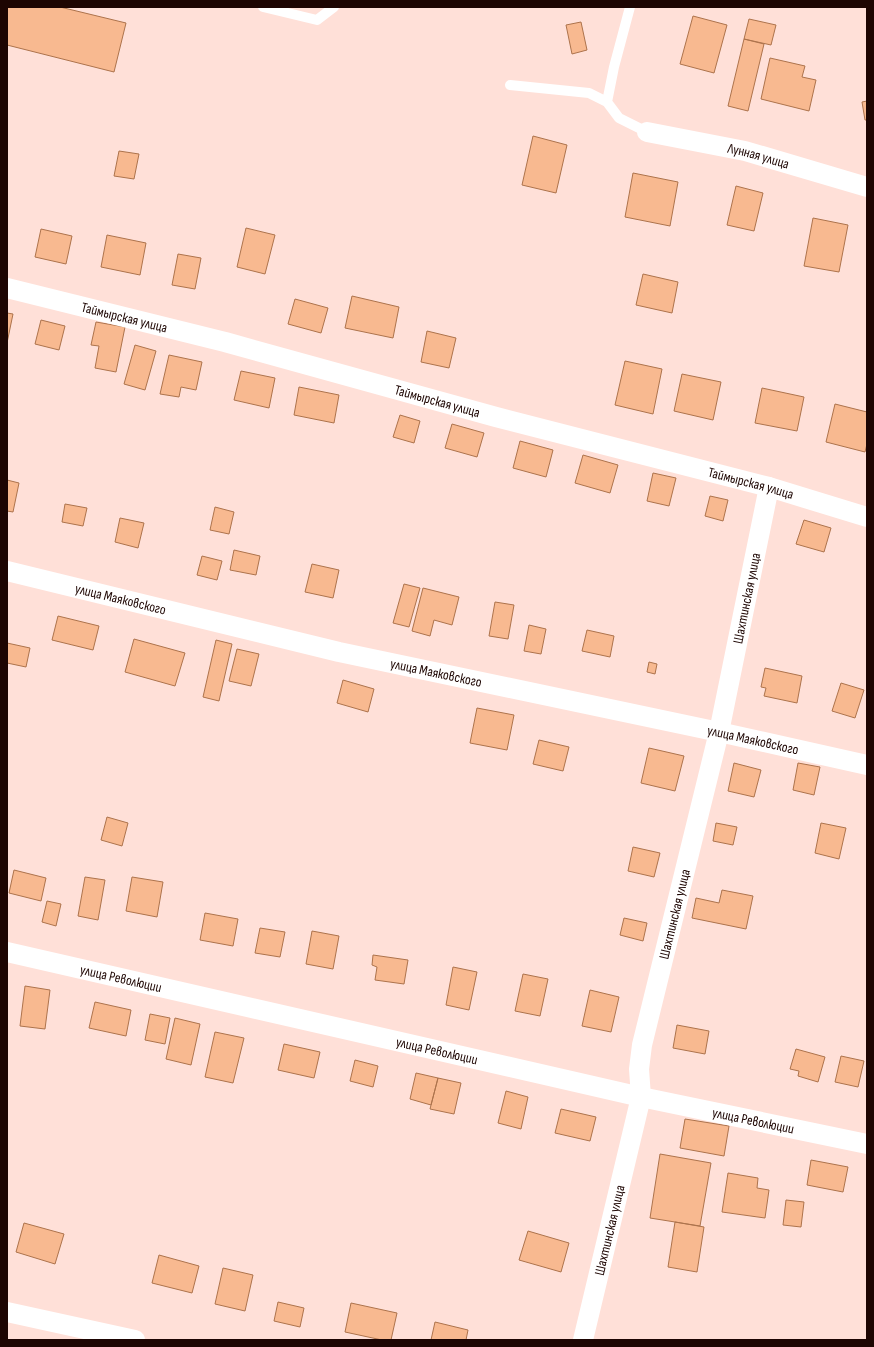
<svg xmlns="http://www.w3.org/2000/svg" width="874" height="1347" viewBox="0 0 874 1347" font-family="'Sofia Sans Condensed',sans-serif">
  <style>
    .building { fill: #f8b990; stroke: #ad734c }
    .lines { fill: none; stroke-linecap: round; stroke-linejoin: round }
    .service { stroke: #fff; stroke-width: 10 }
    .minor { stroke: #fff; stroke-width: 20 }
    .labels { text-anchor: middle; dominant-baseline: central; stroke-width: 4; stroke-linejoin: round; paint-order: stroke }
    .street-label { font-size: 14px; fill: #1d0502; stroke: #fff }
  </style>
  <rect width="100%" height="100%" fill="#ffe0d8"/>
  <!-- building -->
  <path class="building" d="M7 7H60L126 23 114 72 7 45Z
    M693 16 727 25 714 73 680 64Z
    M749 19 776 25 771 45 744 39Z
    M581 22 587 50 572 54 566 25Z
    M744 39 764 44 748 111 728 106Z
    M770 58 805 66 802 77 816 80 809 111 761 99Z
    M867 101V120H865L862 102Z
    M533 136 567 145 556 193 522 185Z
    M119 151 139 154 134 179 114 176Z
    M633 173 678 182 670 226 625 217Z
    M736 186 763 193 754 231 727 225Z
    M813 218 848 225 839 272 804 266Z
    M246 228 275 235 265 274 237 267Z
    M41 229 72 236 66 264 35 257Z
    M107 235 146 243 140 275 101 267Z
    M178 254 201 258 195 289 172 285Z
    M643 274 678 282 672 313 636 305Z
    M352 296 399 307 393 338 345 328Z
    M295 299 328 308 321 333 288 324Z
    M7 313 13 314 7 343Z
    M41 320 65 326 59 350 35 344Z
    M96 322 125 327 116 372 95 368 99 346 91 345Z
    M427 331 456 338 449 368 421 362Z
    M135 345 156 351 145 390 124 384Z
    M169 355 202 362 196 390 181 387 179 397 160 394Z
    M625 361 662 369 653 414 615 405Z
    M241 371 275 378 269 408 234 400Z
    M682 374 721 382 713 420 674 411Z
    M299 387 339 395 334 423 294 415Z
    M762 388 804 397 797 431 755 423Z
    M835 404 867 412V444L865 452 826 442Z
    M400 415 420 421 414 443 393 437Z
    M452 424 484 433 477 457 445 448Z
    M520 441 553 450 546 477 513 468Z
    M583 455 618 465 610 493 575 483Z
    M653 473 676 478 669 506 647 501Z
    M7 480 19 483 13 512 7 511Z
    M710 496 728 500 723 521 705 516Z
    M65 504 87 508 83 526 62 522Z
    M215 507 234 512 229 534 210 530Z
    M120 518 144 523 138 548 115 542Z
    M804 520 831 528 824 552 796 544Z
    M234 550 260 556 256 575 230 570Z
    M202 556 222 561 217 580 197 575Z
    M312 564 339 570 333 598 305 592Z
    M404 584 420 588 409 627 393 623Z
    M423 588 459 597 452 625 434 620 430 636 412 631Z
    M495 602 514 605 508 639 489 636Z
    M58 616 99 626 93 650 52 640Z
    M529 625 546 629 541 654 524 651Z
    M587 630 614 636 610 657 582 651Z
    M134 639 185 653 175 686 125 672Z
    M216 640 232 644 219 701 203 697Z
    M7 643 30 648 26 667 7 663Z
    M237 649 259 654 251 686 229 681Z
    M649 662 657 664 655 674 647 672Z
    M765 668 802 676 797 703 764 696 766 688 761 687Z
    M343 680 374 689 368 712 337 703Z
    M841 683 864 690 855 718 832 711Z
    M477 708 514 715 507 750 470 743Z
    M539 740 569 747 563 771 533 764Z
    M649 748 684 756 675 791 641 783Z
    M734 763 761 770 754 797 728 791Z
    M798 763 820 767 814 795 793 790Z
    M107 817 128 823 122 846 101 840Z
    M716 823 737 827 733 845 713 841Z
    M821 823 846 828 839 859 815 853Z
    M633 847 660 853 654 877 628 871Z
    M14 870 46 878 41 901 9 893Z
    M85 877 105 880 98 920 78 916Z
    M132 877 163 882 157 917 126 911Z
    M722 890 753 896 746 929 692 918 696 898 719 903Z
    M47 901 61 904 56 926 42 922Z
    M205 913 238 919 233 946 200 940Z
    M624 918 647 923 643 941 620 935Z
    M260 928 285 932 280 957 255 953Z
    M312 931 339 936 333 969 306 964Z
    M373 955 408 960 404 984 375 980 377 967 372 965Z
    M453 967 477 972 469 1010 446 1005Z
    M523 974 548 979 540 1016 515 1011Z
    M25 986 50 990 45 1029 20 1026Z
    M590 990 619 997 611 1032 582 1026Z
    M95 1002 131 1010 126 1036 89 1028Z
    M150 1014 170 1018 165 1044 145 1040Z
    M175 1018 200 1024 191 1065 166 1059Z
    M677 1025 709 1031 705 1054 673 1048Z
    M215 1032 244 1038 233 1083 205 1077Z
    M284 1044 320 1052 314 1078 278 1070Z
    M796 1049 825 1057 818 1082 798 1076 799 1071 790 1069Z
    M841 1056 864 1061 858 1087 835 1082Z
    M355 1060 378 1066 373 1087 350 1081Z
    M416 1073 438 1078 431 1105 410 1099Z
    M438 1078 461 1083 454 1114 430 1109Z
    M506 1091 528 1097 521 1129 498 1123Z
    M561 1109 596 1117 590 1141 555 1133Z
    M685 1119 729 1126 724 1156 680 1148Z
    M660 1154 711 1163 700 1226 650 1218Z
    M811 1160 848 1167 843 1192 807 1185Z
    M728 1173 758 1178 757 1188 769 1190 765 1218 722 1212Z
    M786 1200 804 1202 801 1227 783 1225Z
    M675 1222 704 1227 697 1272 668 1267Z
    M24 1223 64 1234 55 1264 16 1252Z
    M528 1231 569 1243 561 1272 519 1260Z
    M159 1255 199 1266 192 1293 152 1283Z
    M223 1268 253 1275 245 1311 215 1304Z
    M278 1302 304 1308 300 1327 274 1321Z
    M351 1303 397 1313 391 1340H382L345 1332Z
    M435 1322 468 1330 466 1340H431Z"/>
  <g class="lines">
    <!-- service -->
    <path class="service" d="M263 7 317 20 334 7
      M630 7 614 67 607 102 619 118 647 132
      M510 85 589 93 607 102"/>
    <!-- minor -->
    <g class="minor">
      <path id="s1" d="M647 132 745 151 867 187"/>
      <path id="s2" d="M7 288 225 342 496 417 769 487 867 517"/>
      <path id="s3" d="M7 571 339 652 719 732 867 765"/>
      <path id="s4" d="M7 952 641 1097 867 1144"/>
      <path d="M7 1312 135 1340"/>
      <path id="s5" d="M583 1340 641 1097 639 1069 642 1045 719 732 769 487"/>
    </g>
  </g>
  <g class="labels">
    <!-- street labels -->
    <g class="street-label">
      <text stroke="none"><textPath href="#s1" startOffset="114">Лунная улица</textPath></text>
      <text stroke="none"><textPath href="#s2" startOffset="121">Таймырская улица</textPath></text>
      <text stroke="none"><textPath href="#s2" startOffset="445">Таймырская улица</textPath></text>
      <text stroke="none"><textPath href="#s2" startOffset="769">Таймырская улица</textPath></text>
      <text stroke="none"><textPath href="#s5" startOffset="761">Шахтинская улица</textPath></text>
      <text stroke="none"><textPath href="#s3" startOffset="117">улица Маяковского</textPath></text>
      <text stroke="none"><textPath href="#s3" startOffset="441">улица Маяковского</textPath></text>
      <text stroke="none"><textPath href="#s3" startOffset="765">улица Маяковского</textPath></text>
      <text stroke="none"><textPath href="#s5" startOffset="437">Шахтинская улица</textPath></text>
      <text stroke="none"><textPath href="#s4" startOffset="117">улица Революции</textPath></text>
      <text stroke="none"><textPath href="#s4" startOffset="441">улица Революции</textPath></text>
      <text stroke="none"><textPath href="#s4" startOffset="765">улица Революции</textPath></text>
      <text stroke="none"><textPath href="#s5" startOffset="113">Шахтинская улица</textPath></text>
    </g>
  </g>
  <!-- border -->
  <rect width="874" height="1347" fill="none" stroke="#1d0502" stroke-width="16"/>
</svg>
